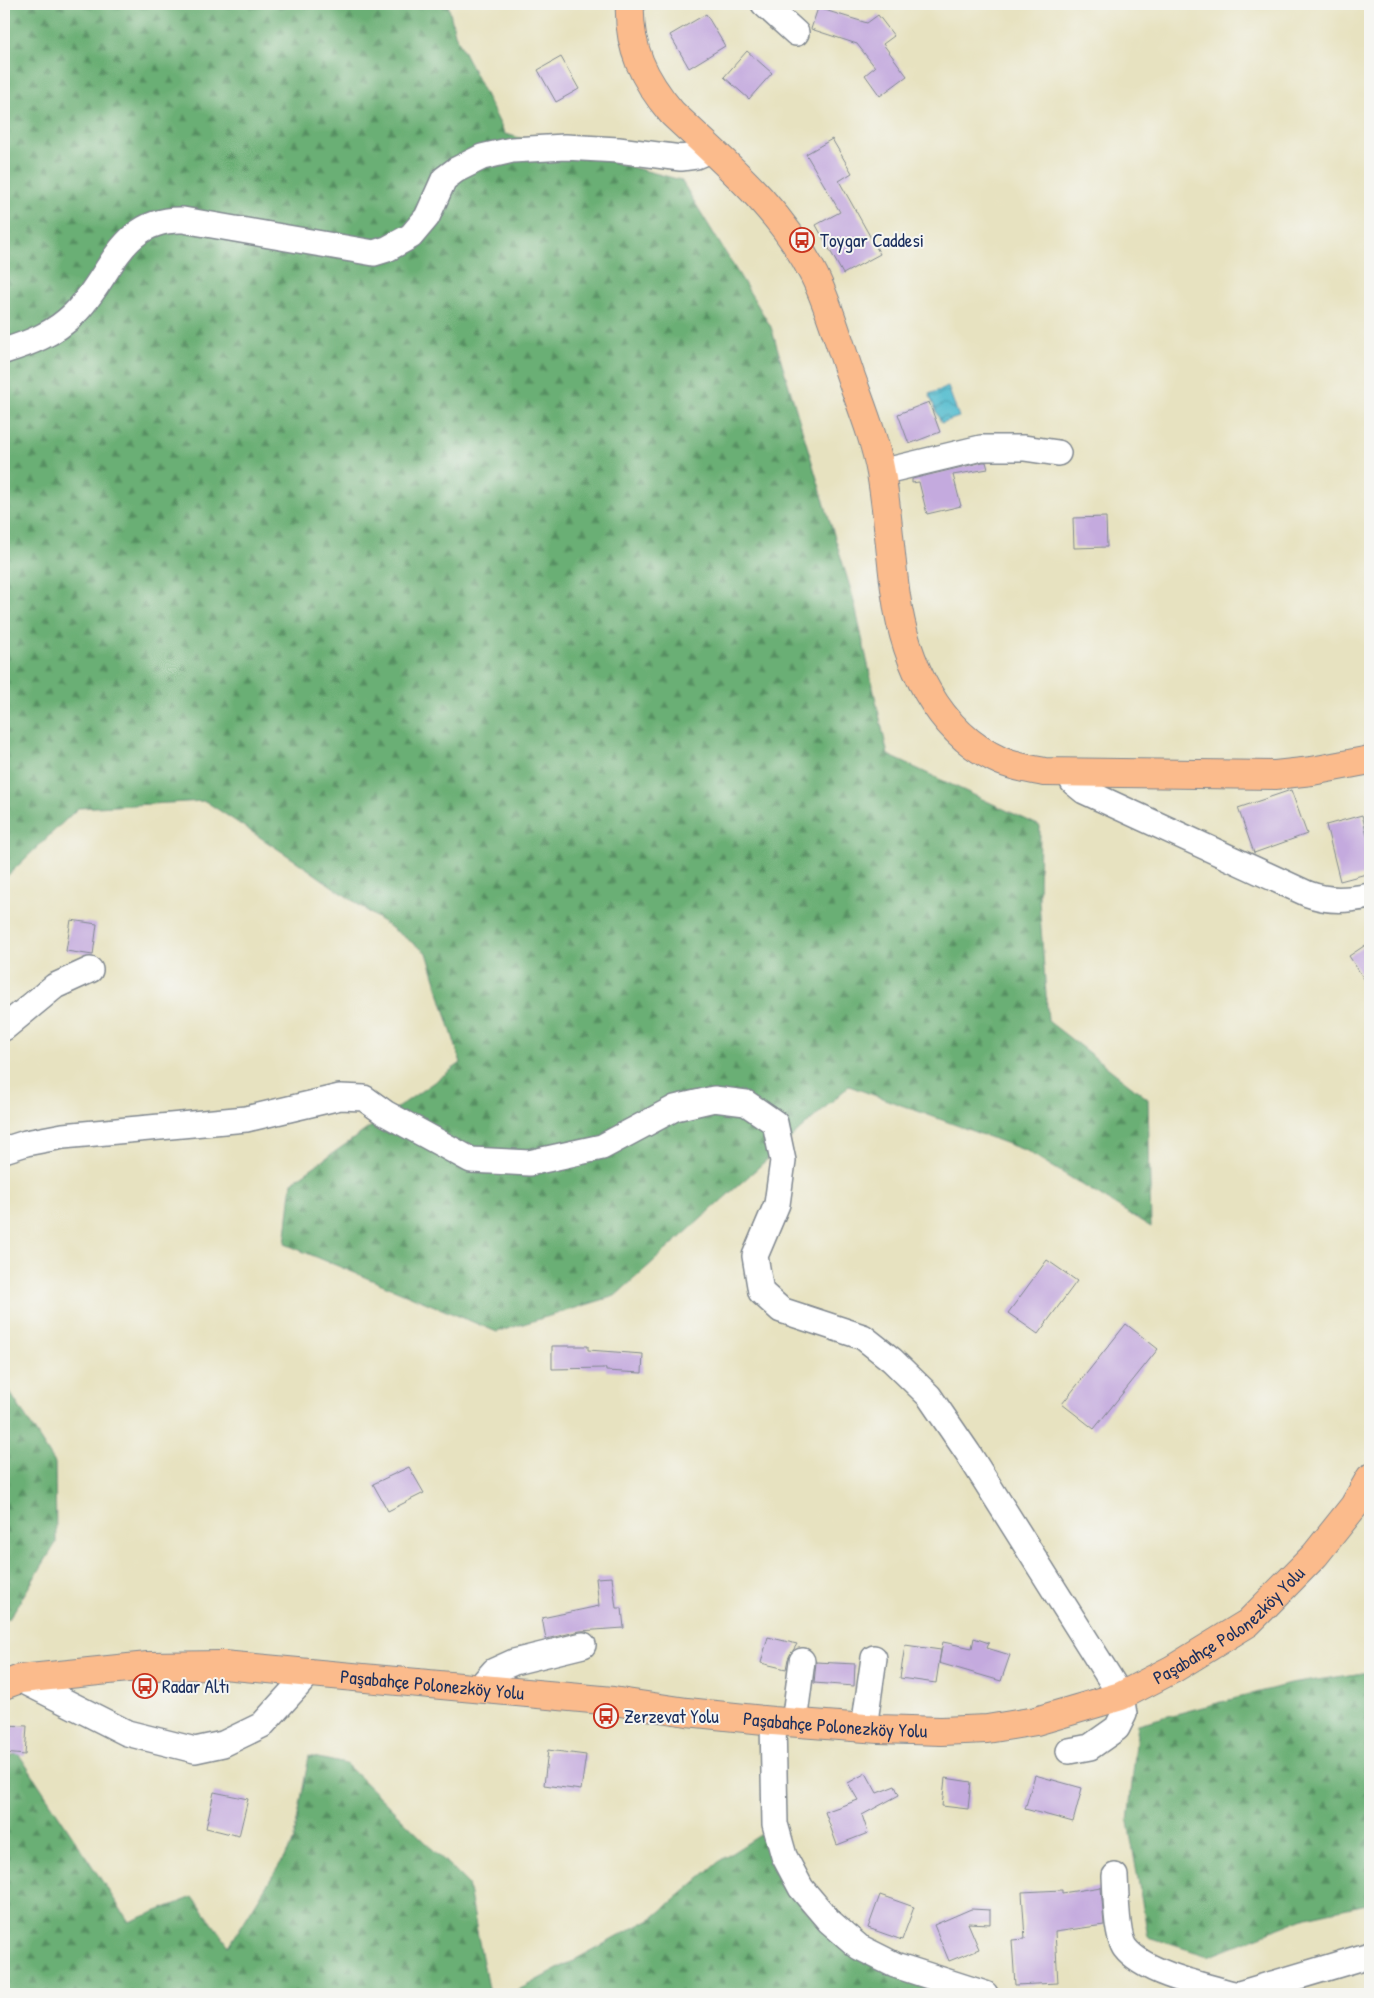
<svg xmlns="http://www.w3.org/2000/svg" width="1374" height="1998" viewBox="0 0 1374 1998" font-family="'Patrick Hand',sans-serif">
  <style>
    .forest { fill: url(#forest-firs); stroke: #426f69 }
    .water { fill: url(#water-waves); stroke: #367596 }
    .building { fill: #c4aade }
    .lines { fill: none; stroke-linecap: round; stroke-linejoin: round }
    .minor-casing { stroke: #81888f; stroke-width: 28 }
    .major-casing { stroke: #81888f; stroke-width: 30 }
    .minor { stroke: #fff; stroke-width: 25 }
    .major { stroke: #fbbb8c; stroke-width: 28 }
    .labels { text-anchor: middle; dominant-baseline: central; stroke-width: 4; stroke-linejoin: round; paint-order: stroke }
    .poi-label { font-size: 19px; fill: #1b2f5e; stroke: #f6f6f2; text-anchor: start }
    .street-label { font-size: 19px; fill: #1b2f5e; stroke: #f6f6f2 }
  </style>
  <defs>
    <pattern id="forest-firs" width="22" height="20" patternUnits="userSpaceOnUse" patternTransform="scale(1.25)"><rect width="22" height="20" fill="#6aaf74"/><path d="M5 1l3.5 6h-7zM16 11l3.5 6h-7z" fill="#568f62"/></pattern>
    <pattern id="water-waves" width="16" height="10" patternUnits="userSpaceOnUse" patternTransform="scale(1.25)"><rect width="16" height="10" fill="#51bbce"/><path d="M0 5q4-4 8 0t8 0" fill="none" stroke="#4298aa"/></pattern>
  </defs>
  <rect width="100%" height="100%" fill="#f6f6f2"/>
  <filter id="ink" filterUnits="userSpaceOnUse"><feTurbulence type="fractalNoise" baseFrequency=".02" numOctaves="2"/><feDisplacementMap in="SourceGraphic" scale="10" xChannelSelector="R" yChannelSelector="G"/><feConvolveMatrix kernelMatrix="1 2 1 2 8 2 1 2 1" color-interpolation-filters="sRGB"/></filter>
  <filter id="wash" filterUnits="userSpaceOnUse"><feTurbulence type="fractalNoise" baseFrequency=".0096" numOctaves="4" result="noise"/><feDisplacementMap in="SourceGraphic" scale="20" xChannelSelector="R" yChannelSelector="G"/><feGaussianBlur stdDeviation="1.12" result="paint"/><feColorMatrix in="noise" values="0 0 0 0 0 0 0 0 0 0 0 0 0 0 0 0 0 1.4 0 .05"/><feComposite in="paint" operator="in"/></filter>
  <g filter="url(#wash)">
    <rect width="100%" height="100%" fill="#e7e2c0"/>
    <!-- forest -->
    <path class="forest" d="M4 4H448L455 34 505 134 681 180 771 327 853 597 888 755 1040 826 1039 901 1048 1021 1148 1099 1151 1227 1027 1151 849 1086 615 1296 497 1332 285 1244 292 1182 461 1063 427 953 302 865 205 801 78 808 4 879Z
      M4 1383 55 1463 56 1543 9 1619 4 1620Z
      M1370 1672V1903L1307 1917 1208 1956 1148 1937 1128 1822 1138 1724 1290 1684Z
      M18 1753 129 1922 193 1897 229 1946 293 1843 309 1756 346 1764 468 1884 489 1994H4V1759Z
      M771 1828 805 1910 933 1986 938 1994H511L654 1917 721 1860Z"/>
    <!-- water -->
    <path class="water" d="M948 387 959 417 941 423 929 394Z"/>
    <g id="blocks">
      <!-- building -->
      <path class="building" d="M818 8 867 23 878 15 894 36 883 44 907 76 880 96 865 75 875 67 857 44 811 29Z
        M706 14 725 46 689 68 670 35Z
        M747 51 772 73 749 99 724 77Z
        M561 57 579 89 556 102 538 70Z
        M832 139 852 173 839 181 880 254 843 274 816 225 840 212 806 154Z
        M929 402 940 432 909 444 898 414Z
        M983 462H986L988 469 953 475 961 506 927 514 919 482 912 483V479Z
        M1106 517 1107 547 1074 548 1073 518Z
        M1291 790 1307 834 1254 853 1238 808Z
        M1362 815 1370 847V873L1340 881 1326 825Z
        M71 920 97 924 93 955 66 951Z
        M1370 942V988L1349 956Z
        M1047 1260 1077 1281 1038 1334 1008 1313Z
        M1126 1324 1158 1349 1094 1429 1062 1404Z
        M552 1346H588V1350L643 1354 642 1373 606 1371V1368L552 1369Z
        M409 1467 424 1493 388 1511 373 1484Z
        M612 1577 616 1608H622L624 1628 580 1631 546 1639 542 1618 599 1606 596 1578Z
        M768 1637 797 1644 788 1659 786 1669 761 1663Z
        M974 1638 989 1643 987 1648 1010 1655 1001 1681 939 1663 943 1642 972 1648Z
        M905 1645 941 1650 936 1683 900 1678Z
        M816 1662 855 1664 854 1686 814 1683Z
        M4 1725 27 1726 25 1755 4 1753Z
        M548 1750 586 1755 581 1790 544 1785Z
        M866 1773 877 1793 895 1786 899 1795 862 1815 868 1833 837 1845 825 1812 858 1800 848 1783Z
        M1035 1775 1082 1788 1073 1822 1025 1809Z
        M945 1778 971 1782 968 1809 942 1806Z
        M214 1792 248 1799 239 1836 206 1828Z
        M1101 1887 1104 1925 1055 1932 1058 1983 1015 1985 1012 1940 1025 1939 1022 1892 1062 1890V1893Z
        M880 1895 914 1907 902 1940 868 1928Z
        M971 1909 990 1910V1924L968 1923 979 1949 949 1961 934 1925Z"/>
    </g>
  </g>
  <g filter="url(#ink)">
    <use href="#blocks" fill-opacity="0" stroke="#81888f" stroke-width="1"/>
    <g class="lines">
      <defs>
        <path id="minor" d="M764 4 796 33
          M4 351C30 343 54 334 74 314 112 277 119 218 183 220L374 253 387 249 411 236 427 217 444 179 456 170 482 157 512 150 565 147 618 150 681 158 696 156 710 150
          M881 472 981 448H1024L1058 453
          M1070 773 1073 782 1084 791 1308 894C1330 902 1348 900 1370 896
          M4 1028 55 986 90 970
          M4 1150 26 1143 63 1136 246 1119 340 1097 364 1098 385 1113 471 1160 529 1163 602 1147 675 1108 714 1099 746 1103 775 1123 783 1161 777 1204 755 1256 761 1292 781 1310 863 1337 892 1360 929 1396 968 1453 1121 1696 1124 1714 1117 1728 1090 1747 1069 1751
          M20 1679 127 1733 195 1750 223 1744 262 1725 310 1672
          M479 1688 494 1671 514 1662 583 1645
          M773 1721 775 1824 784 1856 801 1888 829 1921 859 1947 895 1965 985 1994
          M794 1723 802 1661
          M864 1728 874 1658
          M1115 1876C1116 1892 1116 1936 1125 1948 1144 1973 1204 1986 1234 1994
          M1239 1994 1370 1955"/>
        <g id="major">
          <path d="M630 4C628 48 644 80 672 113 725 163 781 209 814 275 830 307 839 343 851 377 862 408 875 440 881 473 888 513 890 555 896 596 905 661 937 733 1001 761 1015 767 1029 769 1044 772L1275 775 1312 771 1370 760"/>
          <path id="s1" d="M4 1685 20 1679 148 1666 223 1665 613 1701 687 1712 773 1721 879 1729 941 1731 987 1729 1036 1721 1121 1696 1173 1669 1248 1623 1315 1555 1354 1506 1370 1478"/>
        </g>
      </defs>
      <!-- minor casing -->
      <use href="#minor" class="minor-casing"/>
      <!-- major casing -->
      <use href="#major" class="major-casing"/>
      <!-- minor -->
      <use href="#minor" class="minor"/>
      <!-- major -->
      <use href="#major" class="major"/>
    </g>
  </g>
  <!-- icons -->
  <defs>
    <symbol id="bus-ring" viewBox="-11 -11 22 22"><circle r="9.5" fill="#f6f6f2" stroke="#c8321e" stroke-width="1.5"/><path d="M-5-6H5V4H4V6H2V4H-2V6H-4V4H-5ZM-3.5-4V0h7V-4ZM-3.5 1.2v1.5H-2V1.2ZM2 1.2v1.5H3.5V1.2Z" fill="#c8321e"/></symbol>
  </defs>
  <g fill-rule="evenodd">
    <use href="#bus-ring" x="788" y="226" width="28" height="28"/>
    <use href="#bus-ring" x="131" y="1672" width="28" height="28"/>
    <use href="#bus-ring" x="592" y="1702" width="28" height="28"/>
  </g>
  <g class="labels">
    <!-- poi labels -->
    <g class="poi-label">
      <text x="820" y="240">Toygar Caddesi</text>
      <text x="162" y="1686">Radar Altı</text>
      <text x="624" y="1716">Zerzevat Yolu</text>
    </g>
    <!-- street labels -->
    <g class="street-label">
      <text stroke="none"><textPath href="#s1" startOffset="1256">Paşabahçe Polonezköy Yolu</textPath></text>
      <text stroke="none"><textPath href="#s1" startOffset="431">Paşabahçe Polonezköy Yolu</textPath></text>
      <text stroke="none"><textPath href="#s1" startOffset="836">Paşabahçe Polonezköy Yolu</textPath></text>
    </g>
  </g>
  <!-- margin -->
  <rect width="1374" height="1998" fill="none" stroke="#f6f6f2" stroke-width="20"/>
</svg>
